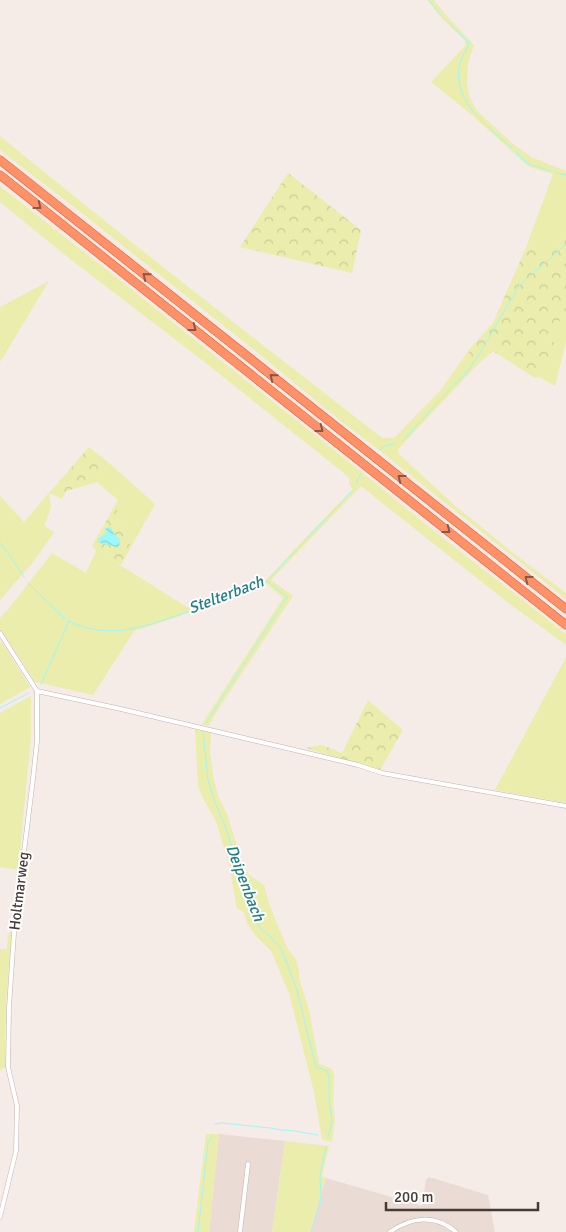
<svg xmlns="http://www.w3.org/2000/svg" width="566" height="1232" viewBox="0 0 566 1232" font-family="Signika,sans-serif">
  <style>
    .residential { fill: #eadbd5 }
    .green { fill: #eaedac }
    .forest { fill: url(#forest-crowns) }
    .water { fill: url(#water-waves) }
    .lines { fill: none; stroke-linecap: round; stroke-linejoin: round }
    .stream { stroke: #9ef7f8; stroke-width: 1 }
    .minor-casing { stroke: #c5b2ac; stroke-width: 5 }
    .motorway-casing { stroke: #ed5729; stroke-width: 9 }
    .minor { stroke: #fff; stroke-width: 4 }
    .motorway { stroke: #ff9169; stroke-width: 8 }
    .oneway { stroke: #895847 }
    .labels { text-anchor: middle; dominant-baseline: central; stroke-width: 4; stroke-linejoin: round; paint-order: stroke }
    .street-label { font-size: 15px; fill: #493935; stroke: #fff }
    .water-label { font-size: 16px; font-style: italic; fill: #1d8183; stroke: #fff }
  </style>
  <defs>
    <pattern id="forest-crowns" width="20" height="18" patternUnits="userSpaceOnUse" patternTransform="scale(1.25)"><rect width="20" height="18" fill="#eaedac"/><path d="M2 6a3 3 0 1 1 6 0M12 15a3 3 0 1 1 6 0" fill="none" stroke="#cacc95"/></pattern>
    <pattern id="water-waves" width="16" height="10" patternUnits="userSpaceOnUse" patternTransform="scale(1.25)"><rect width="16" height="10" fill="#9ef7f8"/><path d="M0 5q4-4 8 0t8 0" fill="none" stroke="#8ad4d5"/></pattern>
  </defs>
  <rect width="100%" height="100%" fill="#f5ebe7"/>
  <!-- residential -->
  <path class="residential" d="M219 1134 285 1141 272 1232H209Z
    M429 1177 488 1195 495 1232H310L326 1178 422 1206 426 1180Z"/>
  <!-- green -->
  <path class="green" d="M427 0H434L446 15 474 45 468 63 467 82 469 96 477 111 512 143 531 157 566 171V239L525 250 553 174 533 168 527 165 472 115 431 82 465 46V40L442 18Z
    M0 136C125 239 254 338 382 438H394L441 390 468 351 478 364 398 449 399 454 453 504 517 556 566 593V599L384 454 336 417 259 354 83 214 9 157 0 150Z
    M0 186 131 289 200 344 353 465 428 526 566 634V645L502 598 361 486 271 580 293 596 215 714 209 726 202 724 283 598 267 584 258 586 233 597 171 619 134 631 93 695 35 682 0 628V618L10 607 52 553 86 573 96 551 108 552 112 560 190 609 238 591 257 583 266 580 310 533 353 489C349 485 348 483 350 478L202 360 65 255 0 202Z
    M49 281 0 362V307Z
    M566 310V341L555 386 539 377 535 378 557 345 549 339Z
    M109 463 155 504 131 547C122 530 115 521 118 500L97 482Z
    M49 493 51 507 44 526 54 532 34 561 0 600V496L24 522Z
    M2 642 30 687 0 704V643Z
    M566 657V803L495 790Z
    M31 696V736L22 828 19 870 0 867V713Z
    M195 729 211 733 210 752 213 776 218 796 227 814 244 869 249 875 264 885 269 903 279 929 288 949 296 959 299 972V978L309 1010 319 1064 330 1068 332 1069 334 1075 333 1104 335 1119 332 1142 322 1139 314 1092 289 993 271 951 254 934 247 923 244 912 237 909 229 864 216 821 203 798 198 786Z
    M12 932C8 977 3 1023 6 1068L0 1069V949H7L8 934Z
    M206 1134H219L209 1232H194Z
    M285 1141 329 1146 322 1176 326 1178 310 1232H272Z"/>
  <!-- forest -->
  <path class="forest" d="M288 173 361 230 352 273 240 247Z
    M566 239V310L549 339 557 345 535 378 493 351 478 364 468 351 493 323 525 250Z
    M89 447 109 463 97 482 66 491 62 499 49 493Z
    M118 500C115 521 122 530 131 547L121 565 112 560 108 552 96 551 92 546Z
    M368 700 403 730 380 770 305 748 322 745 342 753Z"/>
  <!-- water -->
  <path class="water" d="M111 527 114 534C119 537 121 540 119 546L117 548 111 545 102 544 97 541 100 537 105 534 106 528Z"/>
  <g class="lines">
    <!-- stream -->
    <path class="stream" d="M429 0 442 17 469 43C466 51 460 60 459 68 454 104 489 127 512 148
      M515 151 528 164 551 171
      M557 173 566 175
      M403 441 436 404 467 372 478 356 519 286 566 244
      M379 450 385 446 394 444
      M356 483 361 473
      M0 543 8 553 24 577
      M27 582 65 619
      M68 621C109 640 141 628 182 614 197 608 213 603 229 597 242 592 254 585 267 581L352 491
      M41 684 69 621
      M0 708 29 693
      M206 723 287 597 267 581
      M203 732 208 780 214 800 227 831 238 869 248 890V899L254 906 256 921 261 929 270 936 279 946 284 955 297 990 315 1063 316 1067 327 1071 329 1078V1100L332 1121 328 1137
      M215 1124 222 1123 270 1128 281 1130 295 1131 318 1135
      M198 1232 208 1143 213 1135
      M311 1232 320 1205 321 1194 320 1176 326 1147"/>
    <defs>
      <path id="minor" d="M0 633 37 691V741L33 779 14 933 9 1007 8 1067 17 1106 16 1151 0 1217
        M37 691 121 709 358 765 382 773 566 806
        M240 1232 248 1164
        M390 1232C411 1217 435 1214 456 1232"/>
      <path id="motorway" d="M0 160 566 609
        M0 175 566 625"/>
    </defs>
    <!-- minor casing -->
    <use href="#minor" class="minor-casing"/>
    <!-- motorway casing -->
    <use href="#motorway" class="motorway-casing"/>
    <!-- minor -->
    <use href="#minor" class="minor"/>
    <!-- motorway -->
    <use href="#motorway" class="motorway"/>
  </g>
  <!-- one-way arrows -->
  <defs><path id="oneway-chevron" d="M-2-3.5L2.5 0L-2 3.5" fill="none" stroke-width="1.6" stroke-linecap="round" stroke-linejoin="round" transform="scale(1.25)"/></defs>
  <g class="oneway">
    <use href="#oneway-chevron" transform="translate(38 206) rotate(38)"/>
    <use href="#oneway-chevron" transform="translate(146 276) rotate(-141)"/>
    <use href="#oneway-chevron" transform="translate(193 328) rotate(38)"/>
    <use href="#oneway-chevron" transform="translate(273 377) rotate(-141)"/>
    <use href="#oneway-chevron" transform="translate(320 429) rotate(38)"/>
    <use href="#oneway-chevron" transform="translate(401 478) rotate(-142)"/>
    <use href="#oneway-chevron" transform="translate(447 530) rotate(38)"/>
    <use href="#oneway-chevron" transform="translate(528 579) rotate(-142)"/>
  </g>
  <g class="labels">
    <!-- street labels -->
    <g class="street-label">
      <text transform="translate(19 891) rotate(-83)">Holtmarweg</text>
    </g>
    <!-- water labels -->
    <g class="water-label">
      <text transform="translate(226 595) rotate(-21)">Stelterbach</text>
      <text transform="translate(245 883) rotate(69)">Deipenbach</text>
    </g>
  </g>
  <!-- scale -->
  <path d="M386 1202v8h152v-8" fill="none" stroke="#493935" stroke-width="2.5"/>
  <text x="394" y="1202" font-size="15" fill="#493935" stroke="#ffffff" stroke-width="4" paint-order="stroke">200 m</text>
</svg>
